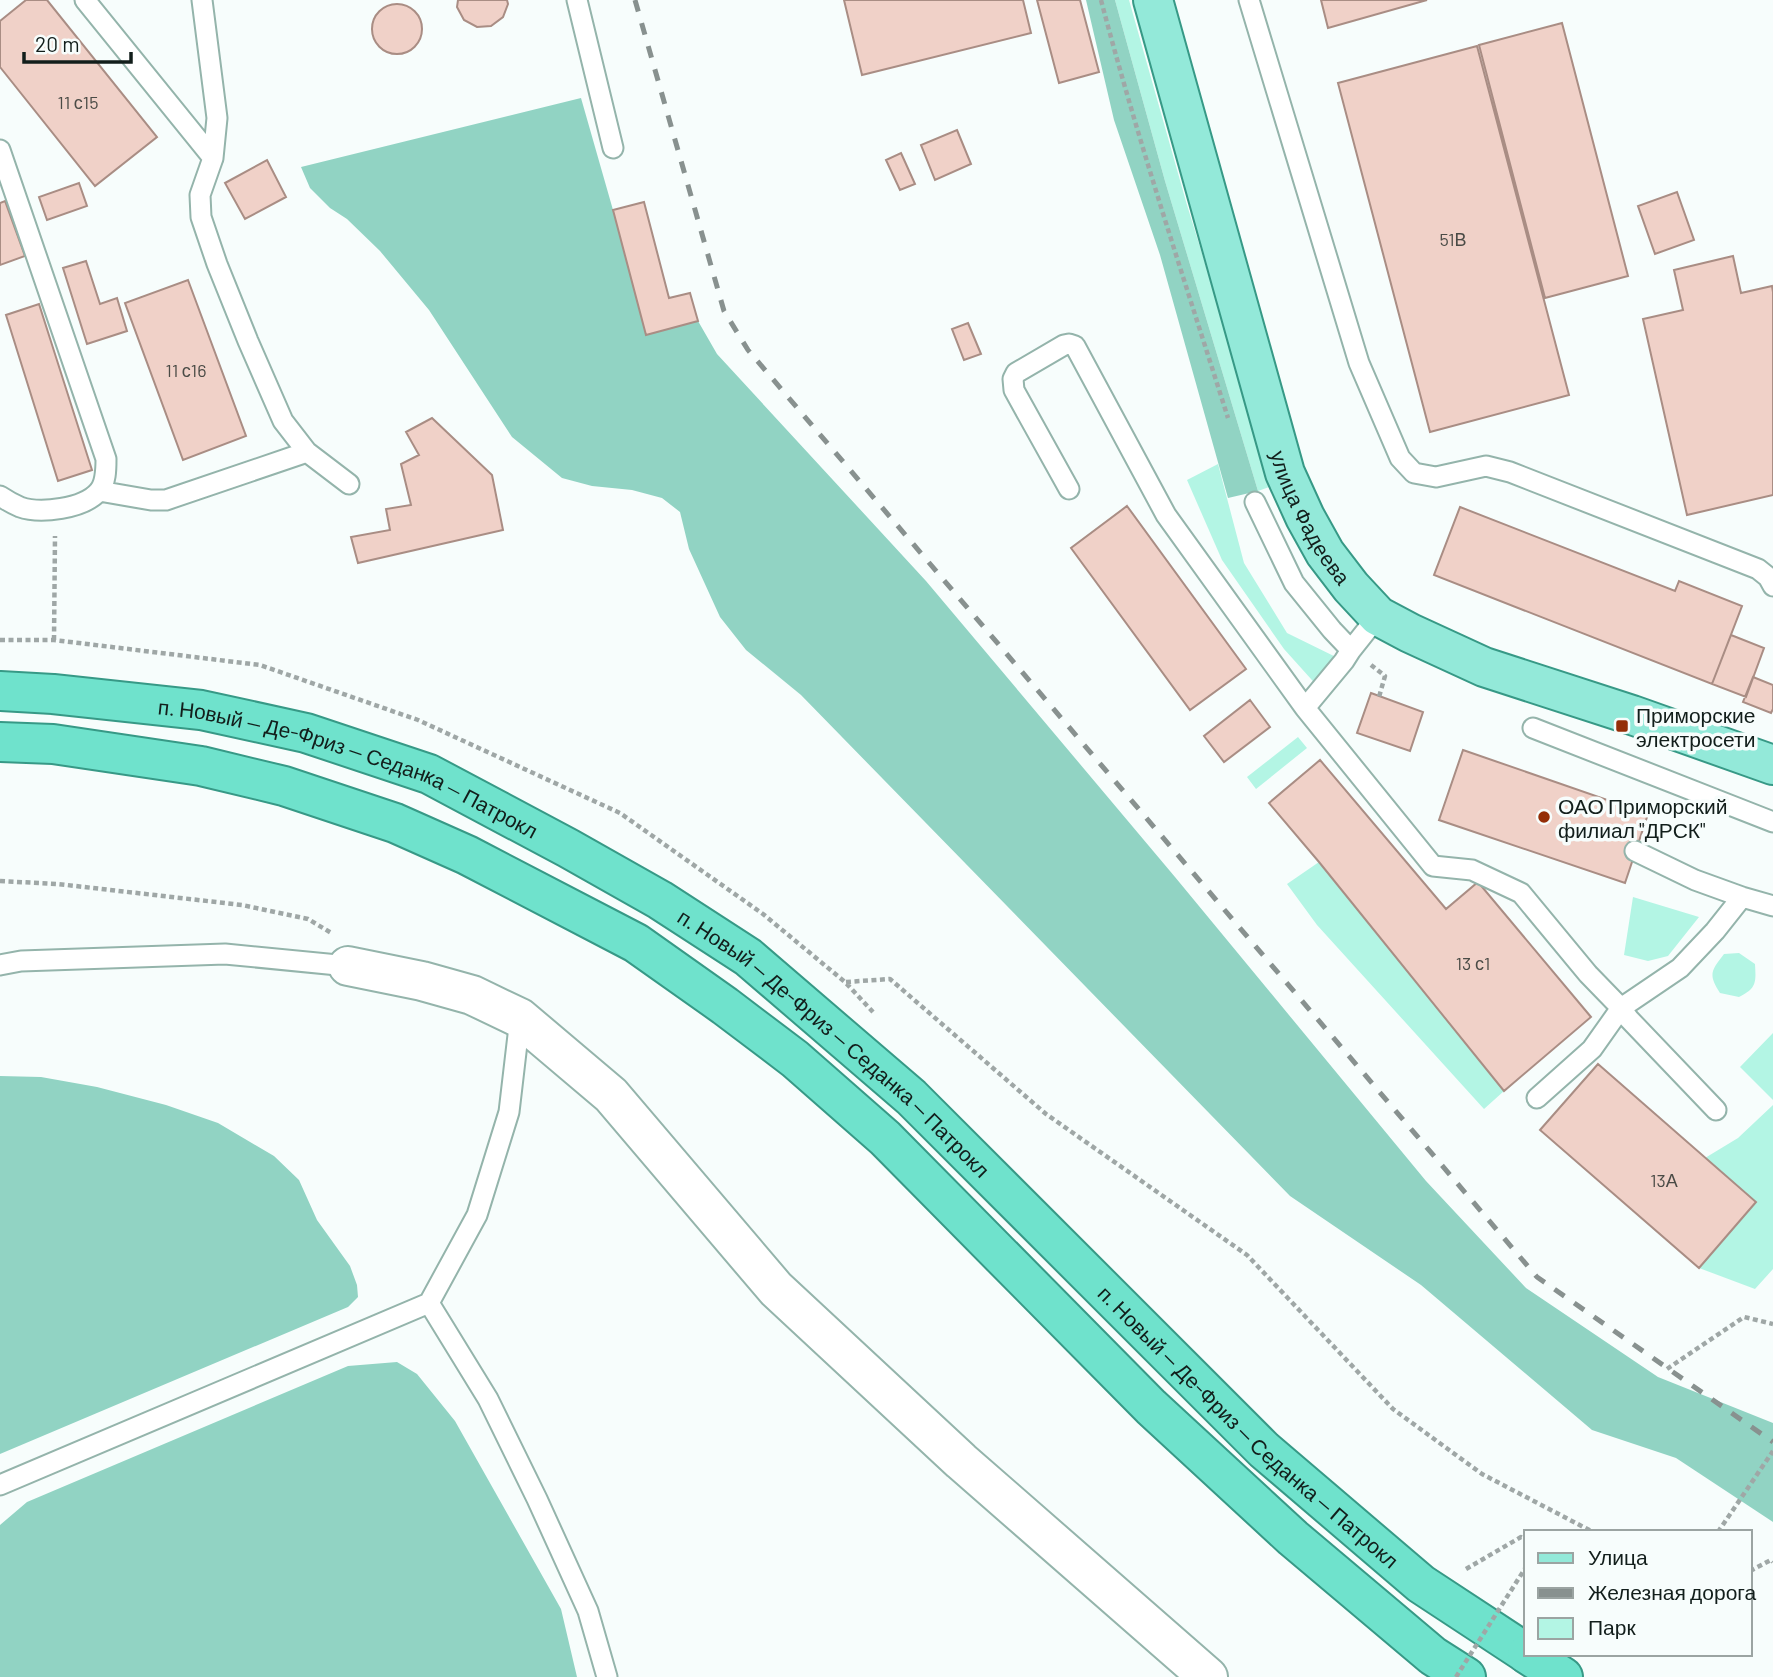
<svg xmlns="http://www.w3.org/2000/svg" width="1773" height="1677" viewBox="0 0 1773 1677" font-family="Barlow,sans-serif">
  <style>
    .green { fill: #b3f5e4 }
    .forest { fill: #91d3c3 }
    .building { fill: #f0d1c8; stroke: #a98d84; stroke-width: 2 }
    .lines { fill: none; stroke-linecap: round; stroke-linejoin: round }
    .service-casing { stroke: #94b4ab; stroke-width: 23 }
    .minor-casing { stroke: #94b4ab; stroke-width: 42 }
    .primary-casing { stroke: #379986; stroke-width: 42 }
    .trunk-casing { stroke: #379986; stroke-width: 42 }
    .path { stroke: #9fa7a6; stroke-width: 4.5; stroke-dasharray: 5 3.5; stroke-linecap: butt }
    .service { stroke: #fff; stroke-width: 19 }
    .minor { stroke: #fff; stroke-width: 38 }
    .primary { stroke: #93e9d9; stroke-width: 38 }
    .trunk { stroke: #6fe2cc; stroke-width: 38 }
    .rail { stroke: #88918f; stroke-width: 5; stroke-dasharray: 12 12; stroke-linecap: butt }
    .path-bridge { stroke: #9fa7a6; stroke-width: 4.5; stroke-dasharray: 5 3.5; stroke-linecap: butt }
    .poi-dot { fill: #942e07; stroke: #f7fdfc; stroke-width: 2.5 }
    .labels { text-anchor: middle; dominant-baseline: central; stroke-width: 7; stroke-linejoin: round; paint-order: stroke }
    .number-label { font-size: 18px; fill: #4a4b46 }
    .street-label { font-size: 21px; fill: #121e1b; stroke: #f7fdfc }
    .poi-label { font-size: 21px; fill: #121e1b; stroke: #f7fdfc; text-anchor: start }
  </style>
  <rect width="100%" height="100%" fill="#f7fdfc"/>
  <!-- green -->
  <path class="green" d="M1115 0H1129L1187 205 1254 421 1272 486 1258 491 1165 181Z
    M1218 464 1244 563 1287 633 1344 661 1320 689 1284 649 1222 560 1187 480Z
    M1298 737 1307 748 1256 789 1247 777Z
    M1319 862 1504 1091 1484 1109 1317 925 1287 884Z
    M1633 897 1699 917 1668 956 1648 961 1624 955Z
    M1739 953 1755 964C1756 982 1757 988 1739 997L1720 993C1708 974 1711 971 1724 954Z
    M1773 1033V1100L1740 1067Z
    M1773 1105V1269L1755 1289 1699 1268 1756 1202 1705 1158 1738 1138Z"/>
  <!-- forest -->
  <path class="forest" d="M1086 0H1115L1165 181 1258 491 1228 498 1160 255 1114 120Z
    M581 98 613 210 646 334 698 321 717 354 926 581 1175 877 1426 1181 1526 1288 1658 1377 1773 1423V1522L1676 1458 1592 1430 1421 1285 1290 1196 801 695 746 650 720 617 689 549 680 512 662 498 632 490 592 486 562 478 512 437 429 310 380 251 347 219 330 208 310 188 301 167Z
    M0 1076 41 1077 97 1087 166 1105 218 1123 274 1156 299 1180 317 1220 350 1266 357 1285 358 1297 348 1307 0 1454Z
    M397 1362 417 1374 455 1421 561 1609 577 1677H0V1525L27 1502 348 1366Z"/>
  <!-- building -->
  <path class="building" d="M26 0H47L157 137 95 186 0 67V21Z
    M458 0H507L508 4 503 17 491 26 477 27 464 20 457 7Z
    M844 0H1023L1031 33 862 75Z
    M1037 0H1080L1099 72 1059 83Z
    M1321 0H1427L1328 28Z
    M372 29a25 25 0 1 1 50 0a25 25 0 1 1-50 0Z
    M1562 23 1628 276 1545 298 1479 45Z
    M1477 46 1569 395 1430 432 1338 83Z
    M957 130 971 164 935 180 921 145Z
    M901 153 915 184 900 190 886 160Z
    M267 160 286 197 245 219 225 183Z
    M79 183 87 206 47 220 39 197Z
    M1677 192 1694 240 1655 254 1638 206Z
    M5 201 25 256 0 265V203Z
    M644 202 669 298 690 293 698 321 646 335 613 210Z
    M1733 256 1741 293 1772 286 1773 292V495L1687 515 1643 319 1683 310 1674 270Z
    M86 261 100 304 117 298 127 331 87 344 63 268Z
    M188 280 246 436 183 460 125 303Z
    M39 304 92 470 58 481 6 315Z
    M968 323 981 354 964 360 952 329Z
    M432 418 492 475 503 530 358 563 351 537 390 530 386 509 411 505 401 464 419 455 406 432Z
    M1127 506 1246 669 1190 710 1071 548Z
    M1460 507 1675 591 1679 581 1742 606 1712 684 1434 575Z
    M1731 635 1764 648 1746 697 1712 684Z
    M1753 677 1773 685V709L1771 713 1743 702Z
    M1371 693 1423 712 1410 751 1357 733Z
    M1250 700 1270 727 1224 762 1204 736Z
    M1463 750 1648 814 1625 883 1439 820Z
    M1320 760 1446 909 1478 882 1591 1017 1504 1091 1319 862 1269 803Z
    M1598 1064 1756 1202 1699 1268 1540 1130Z"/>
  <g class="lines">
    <defs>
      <path id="service" d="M85 0 213 158 200 195 201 217 217 264 248 341 283 421 307 452 349 484
        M202 0 217 118 213 158
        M577 0 613 148
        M1249 0 1359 363 1400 458 1414 473 1436 477 1486 466 1510 472 1758 569 1768 577 1773 586
        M0 150 106 459C106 469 106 483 99 491 84 509 40 514 20 507 13 504 6 500 0 496
        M1069 489 1014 390 1013 379 1016 373 1064 345 1069 344 1075 346 1166 515 1305 708
        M99 491 151 500H166L307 452
        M1255 502 1294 583 1332 630 1351 650
        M1378 616 1351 650 1344 661 1305 708 1433 866 1472 870 1521 893 1588 974 1621 1008 1680 968 1715 931 1742 897
        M1533 728 1773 822
        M1635 851 1695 880 1742 897 1773 906
        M0 965 21 961 225 954 348 966
        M1537 1098 1592 1049 1621 1008 1629 1019 1716 1110
        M429 1303 488 1399 537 1499 588 1611 607 1677
        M0 1485 429 1303 477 1215 509 1112 520 1018"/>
      <path id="minor" d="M348 966 422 981 472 995 520 1018 611 1095 776 1289 961 1461 1208 1677"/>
      <g id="primary">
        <path id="s1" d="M1153 0 1285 473 1305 517 1325 553 1351 587 1378 616 1410 633 1484 667 1632 715 1773 765"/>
      </g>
      <g id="trunk">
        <path id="s2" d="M0 691 53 694 201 710 306 733 429 774 568 848 660 900 748 957 911 1097 1264 1450 1421 1584 1526 1653"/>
        <path d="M0 742 53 744 201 766 284 786 395 823 467 855 636 943 725 1006 795 1059 885 1138 1151 1407 1293 1538 1433 1656 1466 1677"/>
        <path d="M1527 1654 1563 1677"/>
      </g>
    </defs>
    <!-- service casing -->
    <use href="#service" class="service-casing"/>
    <!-- minor casing -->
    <use href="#minor" class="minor-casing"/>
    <!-- primary casing -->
    <use href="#primary" class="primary-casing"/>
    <!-- trunk casing -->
    <use href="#trunk" class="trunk-casing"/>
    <!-- path -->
    <path class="path" d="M1101 0C1138 141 1184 279 1228 418
      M0 640H54L260 665 418 720 620 813 763 914 845 982 873 1012
      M54 640 55 536
      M1371 665 1385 676 1379 697
      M0 881 58 884 242 905 308 919 333 934
      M846 982 890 979 1046 1114 1247 1255 1393 1409 1482 1474 1593 1532
      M1667 1369 1744 1317 1773 1324
      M1718 1532 1773 1451
      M1466 1569 1521 1537 1526 1539
      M1750 1571 1771 1560 1773 1562"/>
    <!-- service -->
    <use href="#service" class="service"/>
    <!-- minor -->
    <use href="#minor" class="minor"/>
    <!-- primary -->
    <use href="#primary" class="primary"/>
    <!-- trunk -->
    <use href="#trunk" class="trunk"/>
    <!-- rail -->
    <path class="rail" d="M635 0 724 311 748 350 1537 1277 1773 1442"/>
    <!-- path-bridge -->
    <path class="path-bridge" d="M1456 1677 1526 1567"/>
  </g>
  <!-- markers -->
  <g class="poi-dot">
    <rect x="1615" y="719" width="14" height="14" rx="3.5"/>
    <circle cx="1544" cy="817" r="7"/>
  </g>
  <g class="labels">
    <!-- number labels -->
    <g class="number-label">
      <text x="78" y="102">11 с15</text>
      <text x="1453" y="239">51В</text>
      <text x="186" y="370">11 с16</text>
      <text x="1473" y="963">13 с1</text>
      <text x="1664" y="1180">13А</text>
    </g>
    <!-- street labels -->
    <g class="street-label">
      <text stroke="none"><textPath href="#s1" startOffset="542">улица Фадеева</textPath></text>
      <text stroke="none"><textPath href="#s2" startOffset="360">п. Новый — Де-Фриз — Седанка — Патрокл</textPath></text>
      <text stroke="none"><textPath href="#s2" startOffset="928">п. Новый — Де-Фриз — Седанка — Патрокл</textPath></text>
      <text stroke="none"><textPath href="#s2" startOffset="1494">п. Новый — Де-Фриз — Седанка — Патрокл</textPath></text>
    </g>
    <!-- poi labels -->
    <g class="poi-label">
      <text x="1636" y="714">Приморские<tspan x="1636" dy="24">электросети</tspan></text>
      <text x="1558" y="805">ОАО Приморский<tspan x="1558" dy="24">филиал "ДРСК"</tspan></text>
    </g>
  </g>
  <!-- legend -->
  <rect x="1524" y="1530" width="228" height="126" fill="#f7fdfc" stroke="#9ba4a2" stroke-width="2"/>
  <rect x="1538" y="1553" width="35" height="10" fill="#93e9d9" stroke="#9ba4a2" stroke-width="2"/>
  <text x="1588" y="1565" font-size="21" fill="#121e1b">Улица</text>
  <rect x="1538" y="1588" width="35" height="10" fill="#88918f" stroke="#9ba4a2" stroke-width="2"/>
  <text x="1588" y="1600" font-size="21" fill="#121e1b">Железная дорога</text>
  <rect x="1538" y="1618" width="35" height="21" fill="#b3f5e4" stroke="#9ba4a2" stroke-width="2"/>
  <text x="1588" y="1635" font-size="21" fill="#121e1b">Парк</text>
  <!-- scale -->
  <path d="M24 52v10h107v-10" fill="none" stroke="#121e1b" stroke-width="3.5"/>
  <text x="35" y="52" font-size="21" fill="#121e1b" stroke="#f7fdfc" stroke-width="5" paint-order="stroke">20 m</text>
</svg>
